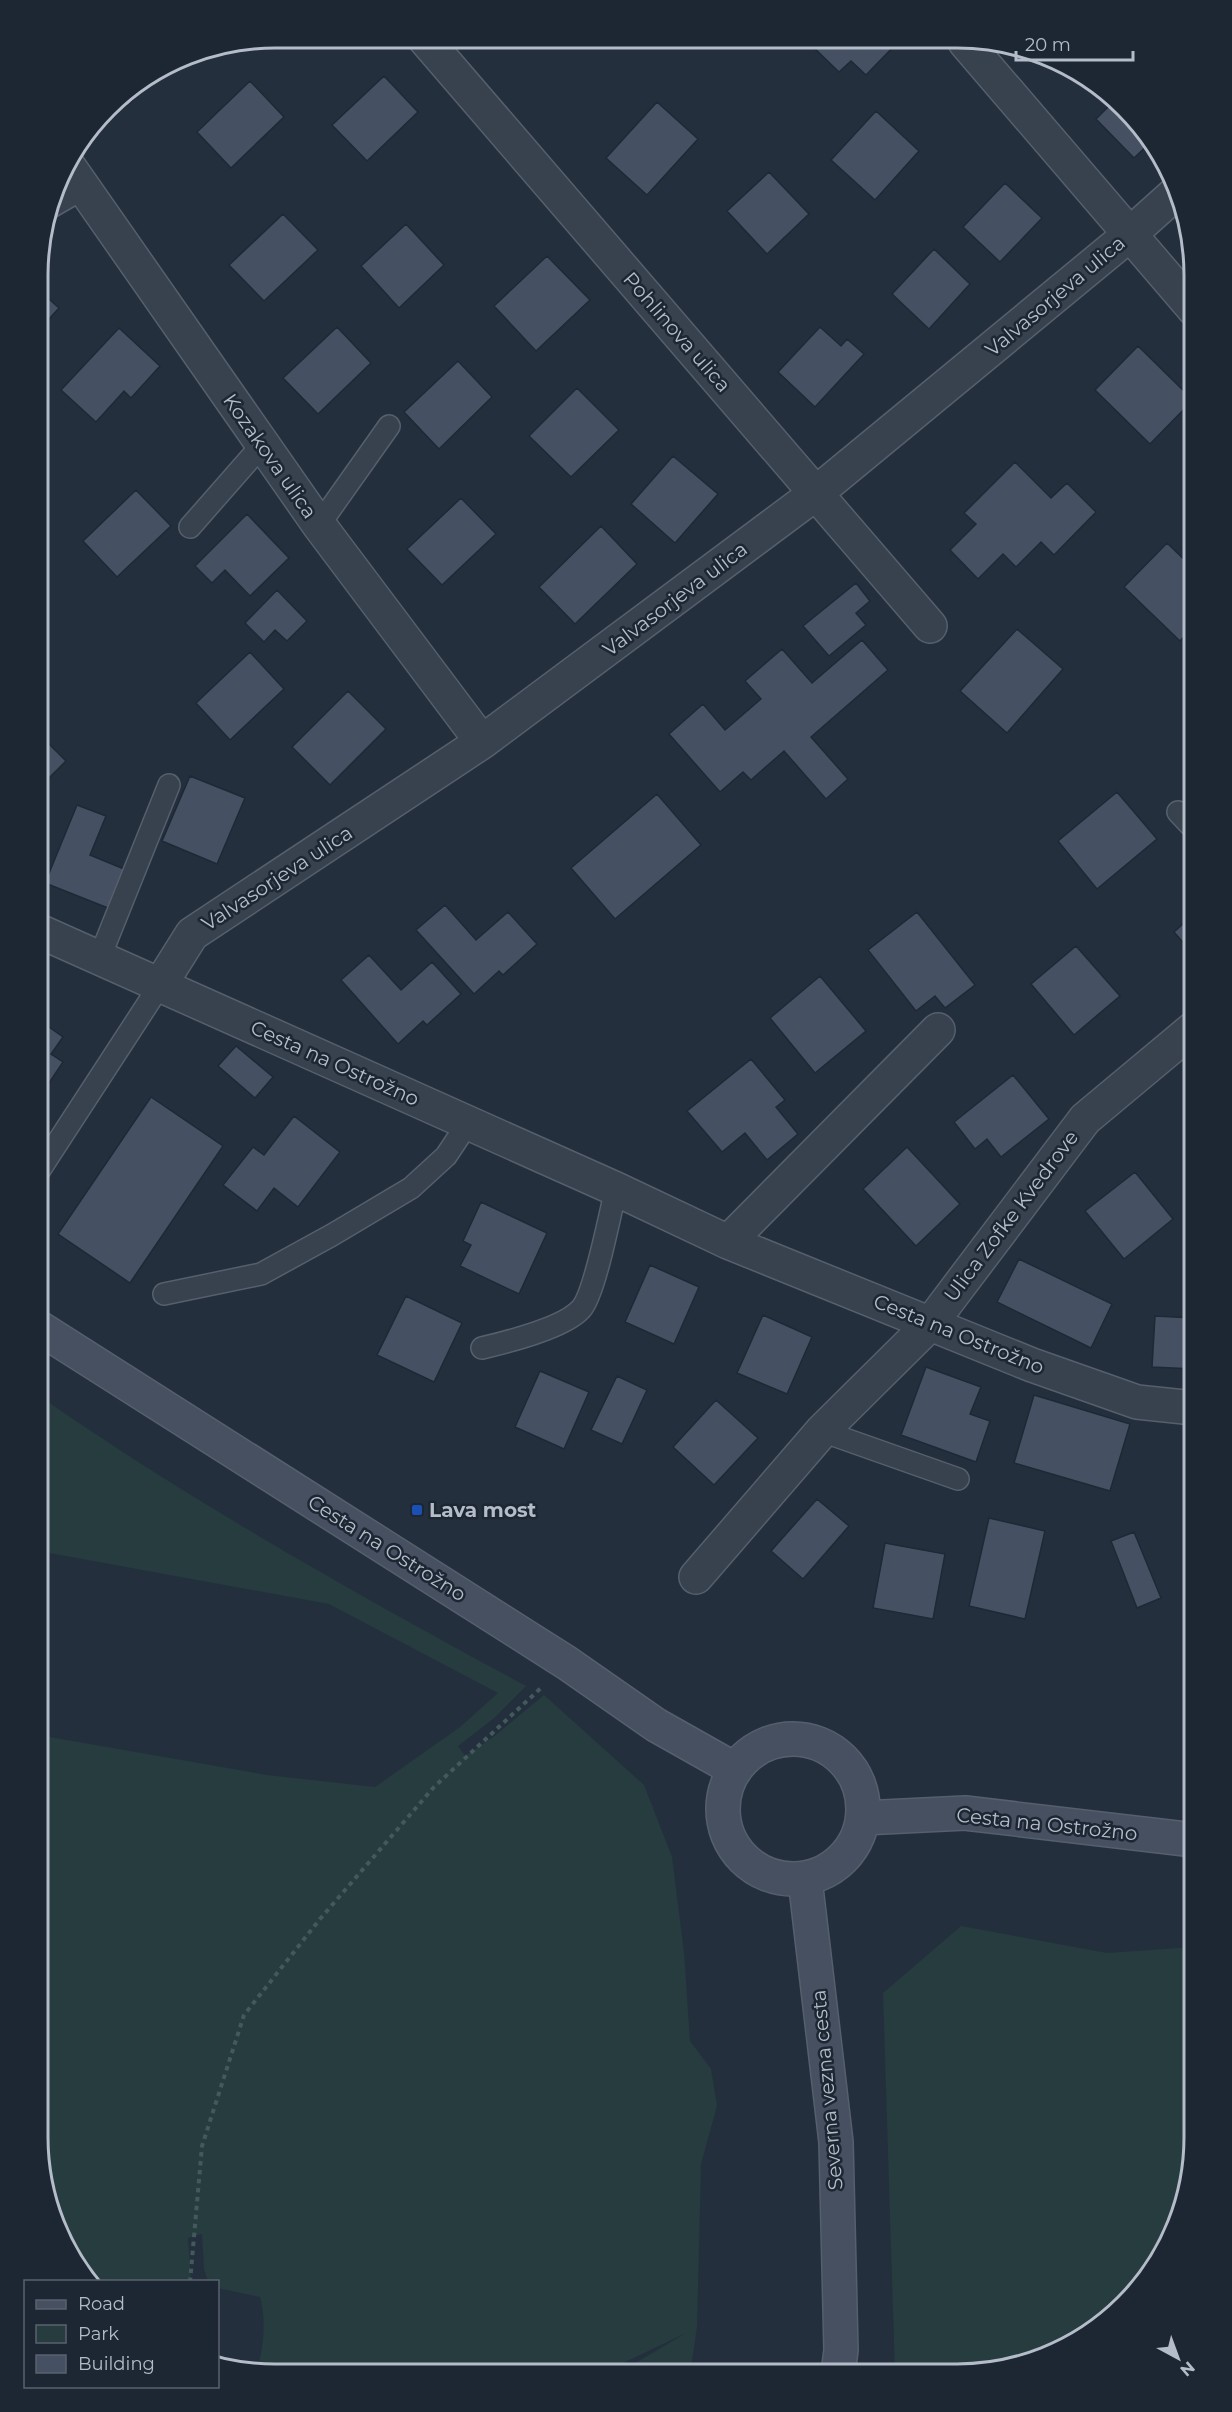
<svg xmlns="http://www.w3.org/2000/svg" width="1232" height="2412" viewBox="0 0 1232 2412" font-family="Montserrat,sans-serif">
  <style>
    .green { fill: #263c3f }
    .building { fill: #455162; stroke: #1f2835; stroke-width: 1.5 }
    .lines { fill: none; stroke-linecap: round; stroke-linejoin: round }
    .lane-casing { stroke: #565f6c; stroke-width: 24 }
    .street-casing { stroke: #565f6c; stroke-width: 36 }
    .secondary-casing { stroke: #565f6c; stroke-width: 36 }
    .path { stroke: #44595c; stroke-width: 4; stroke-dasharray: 4.5 4.5; stroke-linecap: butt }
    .lane { stroke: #38414e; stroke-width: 21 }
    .street { stroke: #38414e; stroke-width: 33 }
    .secondary { stroke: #465061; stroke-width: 33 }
    .transit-dot { fill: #1a4fb4; stroke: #1d2633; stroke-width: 2 }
    .labels { text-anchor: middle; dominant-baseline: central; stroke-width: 5; stroke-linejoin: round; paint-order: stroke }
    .street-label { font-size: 20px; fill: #b4bcc9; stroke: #1d2633 }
    .poi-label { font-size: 20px; font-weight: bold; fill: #b4bcc9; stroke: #1d2633; text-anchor: start }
    .rim { fill: none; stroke: #b4bcc9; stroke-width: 3 }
  </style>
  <rect width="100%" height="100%" fill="#242f3e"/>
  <!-- green -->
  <path class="green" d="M38 1395C193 1503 360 1596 526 1686L493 1719 458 1746 465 1756 492 1738 544 1695 644 1785 672 1857 684 1953 690 2041 711 2069 717 2106 701 2164 697 2327 690 2374H617L686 2333 602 2373 257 2372C263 2347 267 2323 260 2297L218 2288V2282L208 2281 204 2269 202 2234 188 2238 191 2281H89L77 2269 50 2213 38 2137V1735L267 1775 375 1787 460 1727 498 1693 329 1604 44 1552 38 1576V1455L40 1450Z
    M961 1926 1107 1953 1194 1947V2153L1177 2227 1145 2282 1089 2334 1033 2362 957 2374H895L883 1993Z"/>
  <!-- building -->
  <path class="building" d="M807 41H899L866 75 851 61 839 72Z
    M157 72 128 106 118 98V97Z
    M384 76 418 112 367 161 332 125Z
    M250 81 284 117 231 168 197 132Z
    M1116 99 1152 141 1134 158 1096 119Z
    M657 102 698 139 647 195 606 158Z
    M876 111 919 151 875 200 831 160Z
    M769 172 809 214 767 254 727 211Z
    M1005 183 1042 218 1000 262 963 227Z
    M283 214 318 250 264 301 229 265Z
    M406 224 444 265 399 308 361 266Z
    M934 249 970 284 929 329 892 294Z
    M547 256 590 300 536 351 494 306Z
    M39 290 59 308 39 330Z
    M337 327 371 363 318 414 283 378Z
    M820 327 841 346 847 339 864 354 815 407 778 372Z
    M119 328 160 366 131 398 124 391 96 422 61 390Z
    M1138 346 1193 400 1150 444 1095 390Z
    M458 361 492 397 439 449 404 412Z
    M577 388 619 430 571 477 529 436Z
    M673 456 718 494 675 543 631 504Z
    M1015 462 1051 498 1067 483 1096 512 1054 555 1041 542 1016 567 1003 554 978 579 950 550 976 524 964 513Z
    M136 490 171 526 117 577 83 541Z
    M461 498 496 534 442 585 407 549Z
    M247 514 289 558 250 596 225 570 212 583 195 566Z
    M601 526 637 564 575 624 539 587Z
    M1167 543 1194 569V626L1180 641 1124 587Z
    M856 583 870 601 856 613 866 625 829 656 803 626Z
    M277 590 307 621 287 641 275 630 264 642 245 623Z
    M1017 629 1063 669 1007 733 960 691Z
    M862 640 888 670 811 737 848 779 826 799 784 751 751 780 743 772 720 792 669 734 703 704 725 730 761 699 745 681 782 649 812 683Z
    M250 652 284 689 230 740 196 703Z
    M348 691 386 729 330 785 292 747Z
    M39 734 66 761 39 788Z
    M190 776 245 798 217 864 162 841Z
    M1117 792 1157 839 1097 889 1058 841Z
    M657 794 701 845 615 919 571 868Z
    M77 805 106 816 90 855 124 869 108 908 45 883Z
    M445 905 476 940 508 912 537 944 503 975 499 971 474 994 416 930Z
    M917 912 975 985 945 1008 935 996 916 1011 868 950Z
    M1194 914V955L1174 932Z
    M1076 946 1120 996 1074 1035 1031 984Z
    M369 955 401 990 432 962 461 994 427 1025 423 1021 398 1044 341 980Z
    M820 976 866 1031 815 1073 770 1018Z
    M39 1020 63 1037 51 1054 63 1062 39 1098Z
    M236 1046 273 1077 255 1098 218 1066Z
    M751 1059 785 1100 776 1107 798 1134 767 1160 745 1133 722 1152 687 1111Z
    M1013 1075 1049 1119 1001 1157 987 1139 975 1149 954 1122Z
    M151 1097 223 1146 130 1283 58 1234Z
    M294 1116 340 1152 298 1207 274 1188 257 1211 223 1185 253 1147 264 1155Z
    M907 1147 960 1204 916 1246 863 1189Z
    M1135 1172 1173 1219 1124 1259 1085 1211Z
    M481 1202 547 1233 519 1294 460 1266 471 1245 463 1241Z
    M1019 1259 1112 1304 1091 1348 997 1302Z
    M650 1265 699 1287 674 1344 625 1322Z
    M406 1296 462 1323 434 1382 377 1355Z
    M763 1315 812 1337 787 1394 737 1373Z
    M1155 1316 1194 1318V1369L1152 1367Z
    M926 1367 981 1387 970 1414 990 1421 976 1462 901 1435Z
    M540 1371 589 1392 564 1449 515 1427Z
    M617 1376 647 1390 622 1444 591 1430Z
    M1034 1395 1130 1424 1110 1491 1014 1463Z
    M716 1400 758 1438 714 1485 673 1447Z
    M1194 1449V1498L1188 1497Z
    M817 1499 849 1526 803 1579 771 1551Z
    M989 1518 1045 1531 1025 1619 969 1606Z
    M1134 1532 1161 1598 1137 1608 1111 1541Z
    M885 1543 945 1554 933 1619 873 1608Z"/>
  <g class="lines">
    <defs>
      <path id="lane" d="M51 207 82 189
        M319 525 389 426
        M190 527 262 445
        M1178 812 1194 829
        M99 959 169 785
        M39 1171 160 985
        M164 1294 261 1274 332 1235 411 1188 446 1156 468 1123
        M482 1348C507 1342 564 1328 581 1309 595 1294 610 1213 616 1189
        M822 1431 958 1479"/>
      <path id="street" d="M424 38 930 626
        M965 42 1194 309
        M67 164 319 525 482 742
        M39 931 616 1189 728 1242 1032 1365 1137 1402 1194 1408
        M160 985 192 934 482 742 815 494 1129 235 1178 191
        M728 1242 938 1030
        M696 1577 822 1431 931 1323 1085 1119 1194 1028"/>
      <path id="secondary" d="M38 1327 567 1663 656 1725 734 1769
        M723 1809a70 70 0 1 1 140 0a70 70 0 1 1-140 0Z
        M863 1818 965 1813 1194 1840
        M805 1879 836 2142 841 2350 838 2374"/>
    </defs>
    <!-- lane casing -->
    <use href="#lane" class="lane-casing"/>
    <!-- street casing -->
    <use href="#street" class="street-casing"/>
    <!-- secondary casing -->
    <use href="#secondary" class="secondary-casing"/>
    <!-- path -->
    <path class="path" d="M190 2282 202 2146 244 2015 320 1919 434 1787 541 1688"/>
    <!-- lane -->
    <use href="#lane" class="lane"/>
    <!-- street -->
    <use href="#street" class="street"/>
    <!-- secondary -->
    <use href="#secondary" class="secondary"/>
  </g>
  <!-- markers -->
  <rect class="transit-dot" x="411" y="1504" width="12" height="12" rx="3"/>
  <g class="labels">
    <!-- street labels -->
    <g class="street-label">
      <text transform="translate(1055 296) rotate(-40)">Valvasorjeva ulica</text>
      <text transform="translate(677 332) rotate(49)">Pohlinova ulica</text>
      <text transform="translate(270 456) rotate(55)">Kozakova ulica</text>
      <text transform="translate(675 599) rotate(-37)">Valvasorjeva ulica</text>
      <text transform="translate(277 878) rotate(-33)">Valvasorjeva ulica</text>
      <text transform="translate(335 1063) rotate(24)">Cesta na Ostrožno</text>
      <text transform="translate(1011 1216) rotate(-53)">Ulica Zofke Kvedrove</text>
      <text transform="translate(959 1334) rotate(22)">Cesta na Ostrožno</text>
      <text transform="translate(387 1548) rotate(32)">Cesta na Ostrožno</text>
      <text transform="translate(1047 1824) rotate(6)">Cesta na Ostrožno</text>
      <text transform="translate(827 2090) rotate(-95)">Severna vezna cesta</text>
    </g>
    <!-- poi labels -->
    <g class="poi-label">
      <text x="429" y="1510">Lava most</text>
    </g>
  </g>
  <!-- crop -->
  <path d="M0 0H1232V2412H0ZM275 48H957A227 227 0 0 1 1184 275V2137A227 227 0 0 1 957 2364H275A227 227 0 0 1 48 2137V275A227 227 0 0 1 275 48Z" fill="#1d2633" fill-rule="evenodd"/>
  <path class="rim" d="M275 48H957A227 227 0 0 1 1184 275V2137A227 227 0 0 1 957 2364H275A227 227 0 0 1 48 2137V275A227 227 0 0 1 275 48Z"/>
  <!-- legend -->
  <rect x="24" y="2280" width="195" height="108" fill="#1d2633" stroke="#59626f" stroke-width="1.5"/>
  <rect x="36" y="2300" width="30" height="9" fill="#465061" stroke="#59626f" stroke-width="1.5"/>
  <text x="78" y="2310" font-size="18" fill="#b4bcc9">Road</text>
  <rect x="36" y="2325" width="30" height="18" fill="#263c3f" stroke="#59626f" stroke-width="1.5"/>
  <text x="78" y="2340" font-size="18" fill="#b4bcc9">Park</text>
  <rect x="36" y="2355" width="30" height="18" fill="#455162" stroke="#59626f" stroke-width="1.5"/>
  <text x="78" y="2370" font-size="18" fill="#b4bcc9">Building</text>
  <!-- north arrow -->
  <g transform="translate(1178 2358) rotate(139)" stroke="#1d2633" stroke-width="4.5" paint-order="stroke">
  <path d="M0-4.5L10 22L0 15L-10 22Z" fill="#b4bcc9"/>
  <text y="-9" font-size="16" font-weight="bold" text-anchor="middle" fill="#b4bcc9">N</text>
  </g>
  <!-- scale -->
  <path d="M1016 51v9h117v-9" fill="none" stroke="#b4bcc9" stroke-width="3"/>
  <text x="1025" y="51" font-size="18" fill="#b4bcc9" stroke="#1d2633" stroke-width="4.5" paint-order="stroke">20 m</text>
</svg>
